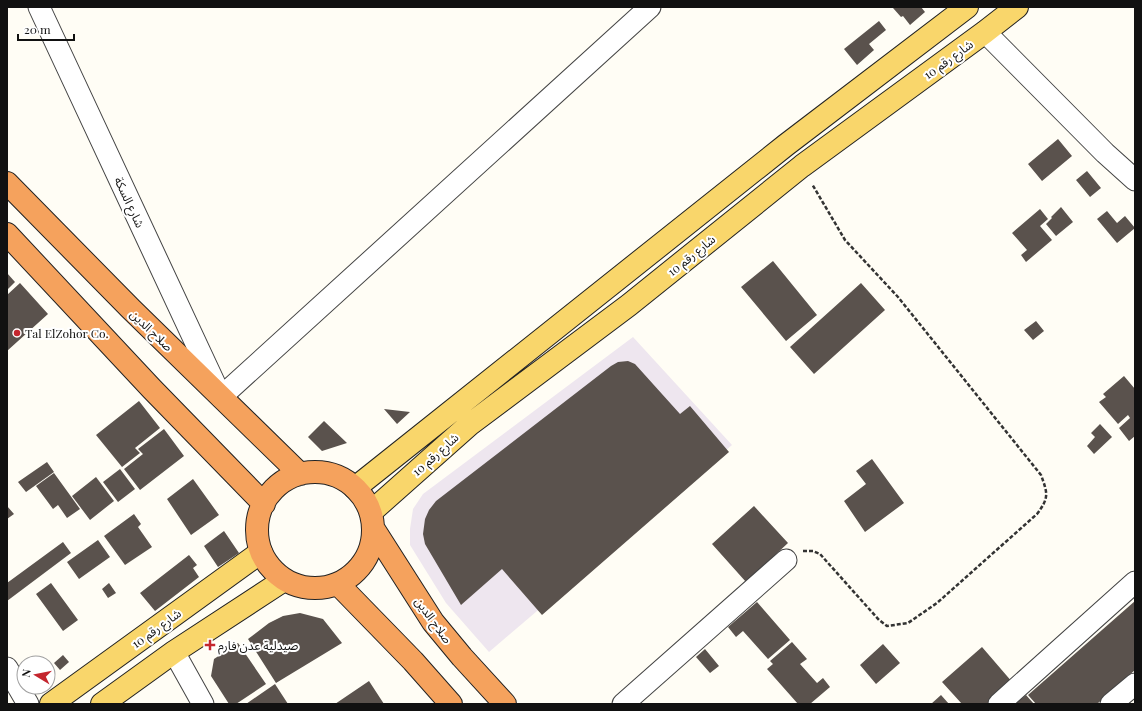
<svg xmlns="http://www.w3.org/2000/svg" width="1142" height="711" viewBox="0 0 1142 711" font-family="'Playfair Display','Noto Sans Arabic',serif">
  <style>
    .industrial { fill: #eee6ef }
    .building { fill: #5a524d }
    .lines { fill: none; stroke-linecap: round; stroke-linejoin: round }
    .minor-casing { stroke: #444; stroke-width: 23 }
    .major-casing { stroke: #222; stroke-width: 24 }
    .highway-casing { stroke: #222; stroke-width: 24 }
    .path { stroke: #333; stroke-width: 2.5; stroke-dasharray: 4 2; stroke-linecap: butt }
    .minor { stroke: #fff; stroke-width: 21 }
    .major { stroke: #f9d66b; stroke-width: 22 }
    .highway { stroke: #f5a25d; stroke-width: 22 }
    .poi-dot { fill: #c4262e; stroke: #fff; stroke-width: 1.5 }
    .labels { text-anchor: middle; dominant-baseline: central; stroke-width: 4; stroke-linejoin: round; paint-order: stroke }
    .street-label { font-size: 12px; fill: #111; stroke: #fff }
    .poi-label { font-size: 12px; fill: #111; stroke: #fff; text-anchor: start }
  </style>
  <rect width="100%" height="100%" fill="#fffdf5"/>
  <!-- industrial -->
  <path class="industrial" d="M633 337 732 445 489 652 446 603 410 545V529L413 509 423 494Z"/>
  <!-- building -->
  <path class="building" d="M894 7H921L925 12 910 25 903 16 901 17 893 8Z
    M879 21 886 30 869 44 874 50 857 65 844 49Z
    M1058 139 1072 156 1042 181 1028 164Z
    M1087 171 1101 188 1090 197 1076 180Z
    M1061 207 1073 222 1056 236 1046 224 1052 218 1051 217Z
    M1040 209 1048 219 1040 226 1052 240 1026 262 1021 255 1027 250 1012 233Z
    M1107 211 1117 223 1125 216 1135 228 1117 243 1097 219Z
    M773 261 817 315 786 341 741 287Z
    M7 273 15 282 7 290Z
    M20 283 48 314 7 351V295Z
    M861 283 885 310 814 374 790 347Z
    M1036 321 1044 331 1033 340 1024 330Z
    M628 361 635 364 680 414 690 406 729 452 542 615 502 569 461 605 425 544 423 534 425 519 429 510 436 501 611 366 618 362Z
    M1124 376 1135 389V436L1129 441 1119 428 1130 418 1128 415 1118 424 1099 402 1106 397 1103 394Z
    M139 401 160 428 135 448 140 453 122 467 96 435Z
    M384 409 410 412 397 424Z
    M324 421 347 443 322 451 308 437Z
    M1100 424 1112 437 1094 454 1087 446 1095 437 1091 433Z
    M164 429 184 456 140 490 124 469 143 454 138 449Z
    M872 459 904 503 865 532 844 501 866 484 856 471Z
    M47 462 54 472 26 492 18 482Z
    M120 469 135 489 118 502 103 482Z
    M54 473 80 509 67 518 58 505 53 509 36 486Z
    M96 477 114 501 90 520 72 496Z
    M193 479 219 515 191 535 167 499Z
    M7 506 14 514 7 519Z
    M754 506 788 543 746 582 712 544Z
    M134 514 141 524 138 527 152 547 125 565 104 536Z
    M224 531 239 553 218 567 204 546Z
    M98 540 110 557 79 579 67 562Z
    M63 542 71 553 7 601V583Z
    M189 555 197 565 193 568 199 577 155 611 140 593Z
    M51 583 78 620 63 631 36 594Z
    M109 583 116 593 108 598 102 589Z
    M1135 601V670L1097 704H1036L1028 695Z
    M757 602 790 640 768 659 743 631 736 637 728 627Z
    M300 613 323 619 342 643 276 683 248 639 269 623 283 616Z
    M792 642 807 659 800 664 817 683 823 678 830 687 810 704H798L767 669 773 664 770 661Z
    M238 643 266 684 236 704H229L211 676 214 659Z
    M883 644 900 663 876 684 860 665Z
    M982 647 1013 683 990 704H962L942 682Z
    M705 649 719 666 710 673 696 657Z
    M63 655 69 662 60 670 54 663Z
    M369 681 384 704H335Z
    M275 684 288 704H246Z
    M941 695 949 704H931Z
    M1026 695 1034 704H1015Z"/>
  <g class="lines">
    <defs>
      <path id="minor" d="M39 7 221 397 650 7
        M985 32 1105 153 1135 180
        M174 652 203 704
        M7 668 28 704
        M623 704 786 560
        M999 704 1135 582
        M1111 704 1135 684"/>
      <path id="major" d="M355 488 786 145 967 7
        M371 512 469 425 629 305 802 166 985 32 1017 7
        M51 704 261 552
        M102 704 174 652 284 580"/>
      <path id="highway" d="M7 183 131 309 300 474
        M7 234 152 389 264 504
        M257 530a58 58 0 1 1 116 0a58 58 0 1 1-116 0Z
        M373 528 433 622 462 657 505 704
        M338 584 413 661 451 704"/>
    </defs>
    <!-- minor casing -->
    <use href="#minor" class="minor-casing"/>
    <!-- major casing -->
    <use href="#major" class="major-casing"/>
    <!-- highway casing -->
    <use href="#highway" class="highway-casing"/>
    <!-- path -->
    <path class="path" d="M803 551H813L820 554 879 620 887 626 908 623 937 603 1037 514C1049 498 1048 494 1041 475L898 297 845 240 812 184"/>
    <!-- minor -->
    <use href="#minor" class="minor"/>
    <!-- major -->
    <use href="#major" class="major"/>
    <!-- highway -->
    <use href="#highway" class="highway"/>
  </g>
  <!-- markers -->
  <g class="poi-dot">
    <circle cx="17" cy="333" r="4"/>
    <path d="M208 639h4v4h4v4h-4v4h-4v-4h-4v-4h4z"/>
  </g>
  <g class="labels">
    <!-- street labels -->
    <g class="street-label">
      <text transform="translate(948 59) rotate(-36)">شارع رقم 10</text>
      <text transform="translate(130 202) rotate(65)">شارع السكة</text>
      <text transform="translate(691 255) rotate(-39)">شارع رقم 10</text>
      <text transform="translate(152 330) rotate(44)">صلاح الدين</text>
      <text transform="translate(435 454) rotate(-42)">شارع رقم 10</text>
      <text transform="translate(434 620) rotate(54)">صلاح الدين</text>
      <text transform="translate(156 628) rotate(-36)">شارع رقم 10</text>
    </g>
    <!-- poi labels -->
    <g class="poi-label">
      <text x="25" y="333">Tal ElZohor Co.</text>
      <text x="218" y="645">صيدلية عدن فارم</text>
    </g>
  </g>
  <!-- border -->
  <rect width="1142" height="711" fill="none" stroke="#111111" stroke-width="16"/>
  <!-- north arrow -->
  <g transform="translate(36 675) rotate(280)"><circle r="19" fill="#ffffff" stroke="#a0a0a0"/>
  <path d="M0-3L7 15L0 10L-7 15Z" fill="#c4262e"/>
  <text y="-6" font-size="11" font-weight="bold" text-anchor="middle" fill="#111111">N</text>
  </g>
  <!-- scale -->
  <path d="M18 34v6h56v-6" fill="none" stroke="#111111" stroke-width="2"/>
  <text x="24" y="34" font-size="12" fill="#111111" stroke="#ffffff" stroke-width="3" paint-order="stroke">20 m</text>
</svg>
